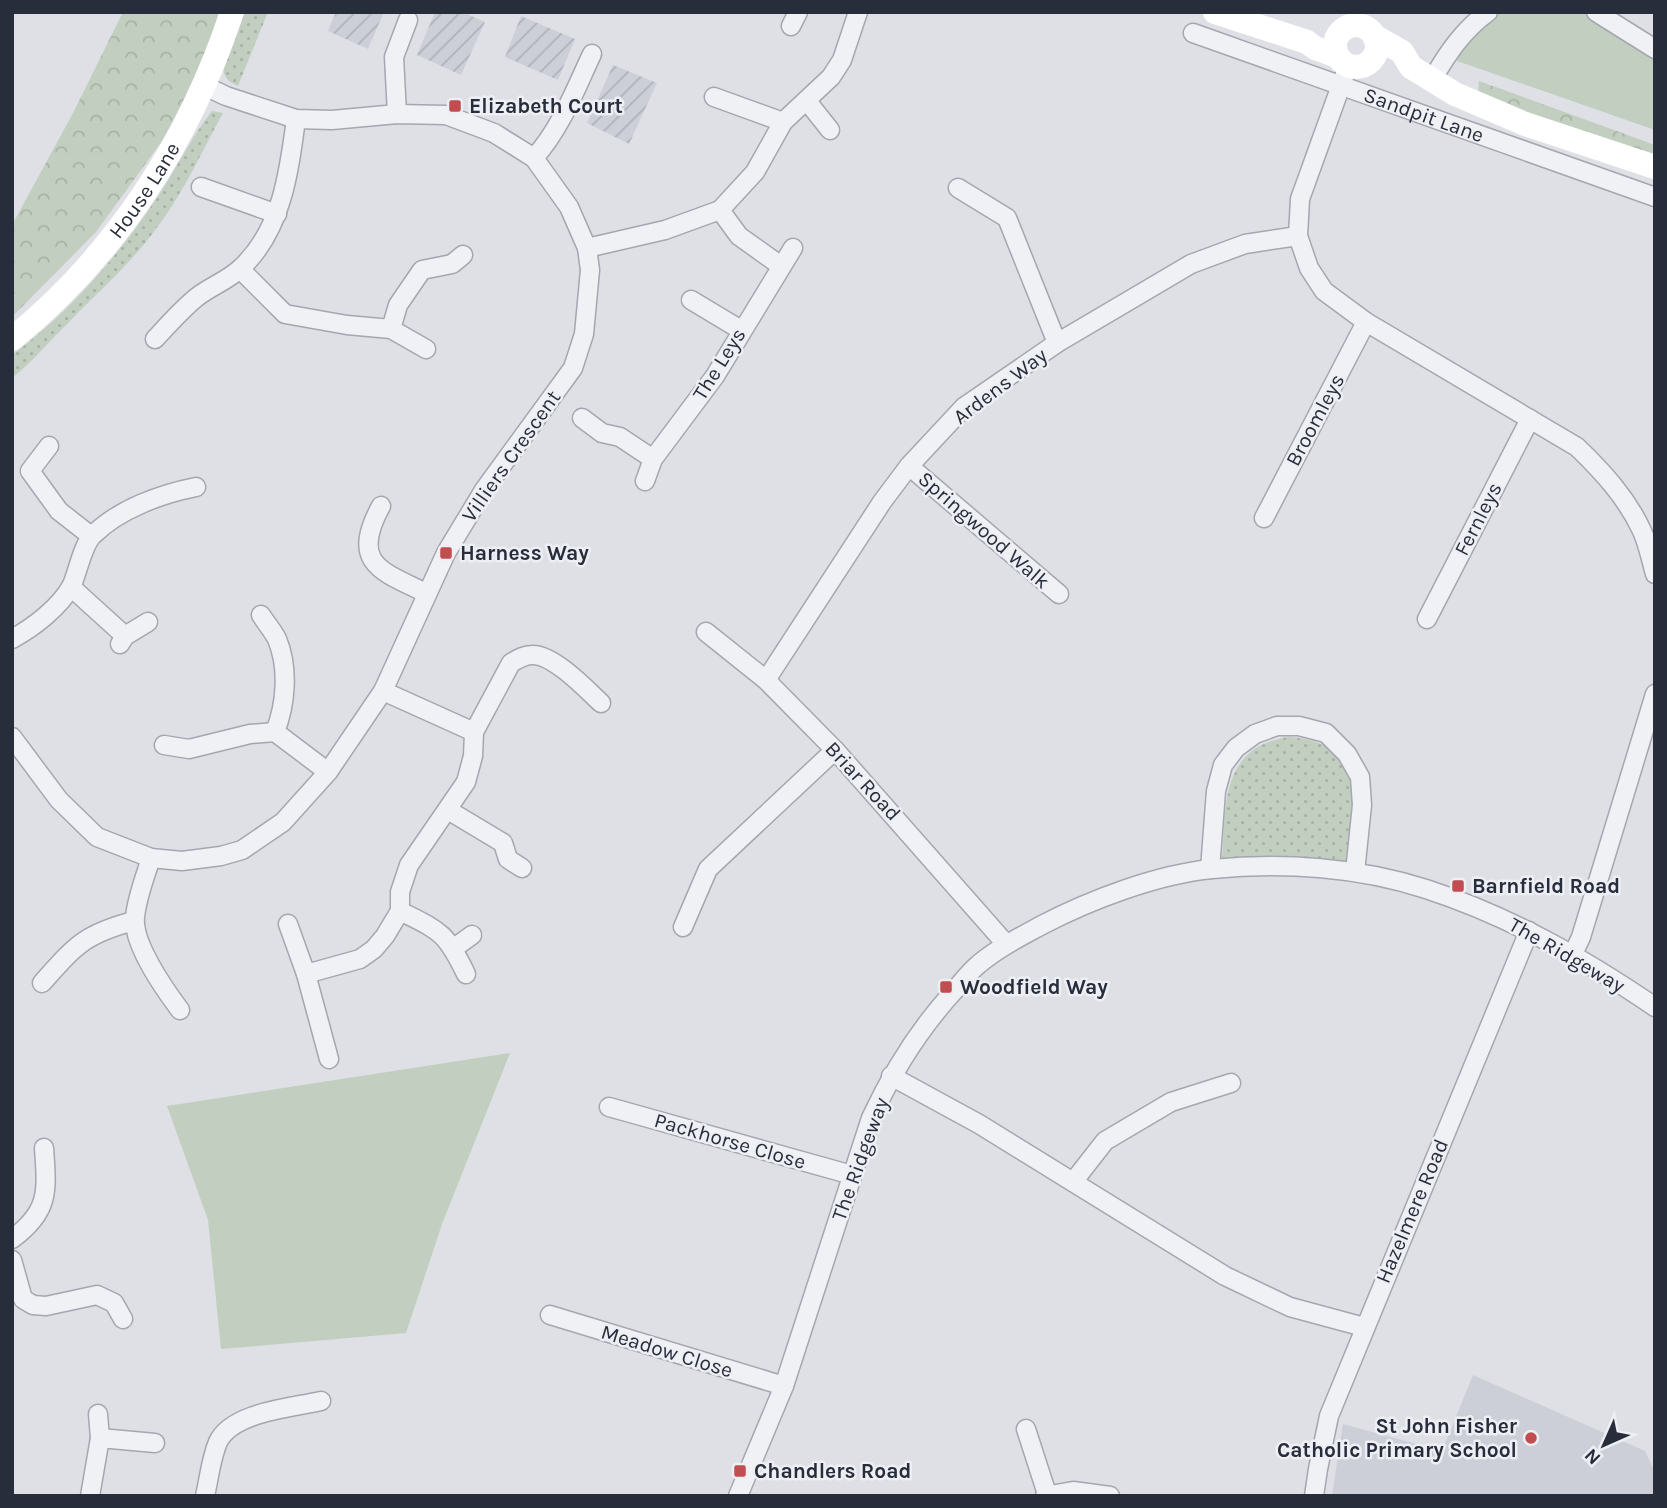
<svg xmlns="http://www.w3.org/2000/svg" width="1667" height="1508" viewBox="0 0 1667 1508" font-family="Karla,sans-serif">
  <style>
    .built { fill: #cccfd7 }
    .industrial { fill: url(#industrial-furrows) }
    .grass { fill: url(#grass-dots) }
    .forest { fill: url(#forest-crowns) }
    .park { fill: #c2cfc0 }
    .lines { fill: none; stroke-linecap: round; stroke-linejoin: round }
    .street-casing { stroke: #a4a7af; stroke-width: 21 }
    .street { stroke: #f0f1f5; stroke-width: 18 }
    .secondary { stroke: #fff; stroke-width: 24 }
    .poi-dot { fill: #c14d50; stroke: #edeff4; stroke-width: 2.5 }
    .labels { text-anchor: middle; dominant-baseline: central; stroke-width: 5; stroke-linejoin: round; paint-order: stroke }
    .poi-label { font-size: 21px; font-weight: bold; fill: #282d3b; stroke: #edeff4; text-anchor: start }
    .street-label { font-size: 21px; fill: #282d3b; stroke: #edeff4 }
  </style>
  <defs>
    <pattern id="industrial-furrows" width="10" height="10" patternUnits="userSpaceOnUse" patternTransform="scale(1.75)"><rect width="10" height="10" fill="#cccfd7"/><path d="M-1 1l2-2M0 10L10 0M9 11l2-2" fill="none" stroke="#afb2b9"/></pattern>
    <pattern id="grass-dots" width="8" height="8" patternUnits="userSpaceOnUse" patternTransform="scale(1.75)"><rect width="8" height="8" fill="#c2cfc0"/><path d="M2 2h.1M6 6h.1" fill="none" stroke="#a7b2a6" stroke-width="1.8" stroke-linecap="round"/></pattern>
    <pattern id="forest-crowns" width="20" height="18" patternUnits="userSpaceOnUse" patternTransform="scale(1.75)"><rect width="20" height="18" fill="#c2cfc0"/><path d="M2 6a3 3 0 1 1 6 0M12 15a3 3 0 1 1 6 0" fill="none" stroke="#a7b2a6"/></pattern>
  </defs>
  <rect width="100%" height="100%" fill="#dee0e6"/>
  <!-- built -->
  <path class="built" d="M1473 1375 1645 1451 1655 1472V1496H1332L1343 1424 1442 1451Z"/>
  <!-- industrial -->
  <path class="industrial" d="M336 12H384L368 49 328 31Z
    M435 12H462L485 22 461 75 417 55Z
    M521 16 575 39 558 80 505 57Z
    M613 65 657 83 629 144 587 123Z"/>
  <!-- grass -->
  <path class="grass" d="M237 12H268L238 86C235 84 231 83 228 80 215 67 232 28 237 12Z
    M212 111 223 113C201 153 182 196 153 233 129 265 97 293 69 322 50 340 33 362 12 378V355C71 311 120 254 160 193 178 166 192 136 212 111Z
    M1289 737C1317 739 1346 749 1354 780 1358 793 1352 846 1351 863L1222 860C1226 805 1220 747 1289 737Z"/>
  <!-- forest -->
  <path class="forest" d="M123 12H222L194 97 96 232 12 317V225L73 113Z
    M1479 81 1655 145V157L1478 95Z"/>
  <!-- park -->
  <path class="park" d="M1500 12H1585L1655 55V130L1457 61 1464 40Z
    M510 1053 442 1224 406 1333 221 1349 208 1220 167 1106Z"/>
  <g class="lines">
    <defs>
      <g id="street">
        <path d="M1596 12 1655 49"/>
        <path d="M791 26 798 12"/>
        <path id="s1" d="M1193 33 1655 197"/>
        <path d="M1348 66 1300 199 1298 236 1309 268 1324 291 1366 322 1577 447C1602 471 1627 498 1642 531 1648 544 1651 560 1655 574"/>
        <path d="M1432 80C1447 54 1463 30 1488 12"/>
        <path d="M714 97 783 122"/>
        <path d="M807 101 830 130"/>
        <path d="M397 114 394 57 408 20"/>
        <path d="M534 158C561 128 575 90 592 54"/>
        <path d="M201 187 277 214"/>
        <path d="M958 188 1007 218 1057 343"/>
        <path d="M720 210 739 236 781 266"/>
        <path d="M587 248 665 230 720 210 755 172 783 122 831 77 842 60 858 12"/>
        <path d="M240 269 285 314 347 325 391 329 426 349"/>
        <path d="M691 300 741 330"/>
        <path d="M391 329 398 305 422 270 452 264 463 255"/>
        <path d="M155 339C168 325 182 309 197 297 211 286 229 280 242 267 282 229 289 172 296 119"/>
        <path d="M582 418 602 433 620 437 653 459"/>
        <path d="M49 446 30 471 59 511 91 536"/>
        <path d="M909 466 1059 594"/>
        <path d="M645 481 653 459 715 376 793 248"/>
        <path d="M381 506C350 563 380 571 426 593"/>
        <path d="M1264 518 1366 322"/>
        <path d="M71 587 125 636"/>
        <path d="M261 615C266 623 273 631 277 639 289 668 286 704 275 732"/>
        <path d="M1427 619 1530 419"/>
        <path d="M706 632 766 680 835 750 1006 944"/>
        <path d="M12 639C34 627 60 607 72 585 78 571 83 544 93 535 119 509 161 494 196 487"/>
        <path d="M120 644 125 636 148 622"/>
        <path d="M766 680 882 502 909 466 964 407 1057 343 1191 264 1245 244 1298 236"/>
        <path d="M383 691 474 732"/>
        <path d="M12 737 59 800 97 837 151 858 182 861 221 856 242 850 283 822 328 772 383 691 446 553 484 490 573 368 584 334 590 270 587 248 569 207 534 158 494 133 446 115 397 114 332 120 296 119 226 96 205 86"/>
        <path d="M164 745 189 749 250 734 275 732 328 772"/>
        <path d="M448 810 503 843 508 859 522 868"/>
        <path d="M151 858C145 877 137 897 135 917 132 943 165 990 180 1010"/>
        <path d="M1210 869 1216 791 1223 765 1236 748 1255 734 1277 726H1299L1326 733 1347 754 1360 777 1362 805 1355 872"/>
        <path d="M400 911C440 931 446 932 466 974"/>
        <path d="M288 924 306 974 329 1059"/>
        <path d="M683 927 708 869 835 750"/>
        <path d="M454 948 472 935"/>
        <path d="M1573 954 1581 937 1655 694"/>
        <path d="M306 974 360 959 374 949 385 936 400 911V892L409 865 466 782 473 756 474 732 511 663C518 659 524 655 532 655 553 654 586 689 601 703"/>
        <path d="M42 983C75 946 84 934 134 921"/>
        <path d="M891 1076 979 1124 1225 1276 1290 1307 1364 1327"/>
        <path d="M609 1107 852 1175"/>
        <path d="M1073 1182 1105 1141 1171 1102 1231 1083"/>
        <path d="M12 1239C50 1211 47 1191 44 1148"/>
        <path d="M12 1260 23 1299 33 1305 46 1306 97 1295 114 1303 123 1319"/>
        <path d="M550 1315 784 1386"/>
        <path d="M98 1414 100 1438"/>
        <path d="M1026 1429 1047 1494"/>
        <path d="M90 1496 100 1438 155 1443"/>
        <path d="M205 1496C209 1479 211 1458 218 1442 232 1412 291 1408 321 1401"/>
        <path d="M738 1496 784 1386 871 1118C893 1071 919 1029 954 991 962 982 970 971 979 964 998 948 1020 937 1042 925 1090 900 1158 874 1212 869 1282 862 1358 867 1426 889 1509 916 1583 958 1655 1007"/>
        <path d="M1045 1496 1073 1491 1110 1496"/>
        <path d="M1314 1496 1318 1469 1329 1416 1529 931"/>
      </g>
    </defs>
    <!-- street casing -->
    <use href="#street" class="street-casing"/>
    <!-- street -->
    <use href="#street" class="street"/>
    <!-- secondary -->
    <g class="secondary">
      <path d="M1215 12 1307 42 1315 48 1337 56"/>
      <circle cx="1356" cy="46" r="21"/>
      <path d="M1374 36 1402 52 1411 67 1455 94 1525 124 1655 167"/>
      <path id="s2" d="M12 339C117 254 190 139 232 12"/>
    </g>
  </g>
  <!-- markers -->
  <g class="poi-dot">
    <rect x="448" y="99" width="14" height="14" rx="3.5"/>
    <rect x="439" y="546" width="14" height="14" rx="3.5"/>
    <rect x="1451" y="879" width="14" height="14" rx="3.5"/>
    <rect x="939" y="980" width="14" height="14" rx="3.5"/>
    <circle cx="1531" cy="1438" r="7"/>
    <rect x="733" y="1464" width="14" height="14" rx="3.5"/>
  </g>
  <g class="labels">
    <!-- poi labels -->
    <g class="poi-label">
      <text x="469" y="106">Elizabeth Court</text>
      <text x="460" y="553">Harness Way</text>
      <text x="1472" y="886">Barnfield Road</text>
      <text x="960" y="987">Woodfield Way</text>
      <text x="1517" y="1426" text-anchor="end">St John Fisher<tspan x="1517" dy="24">Catholic Primary School</tspan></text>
      <text x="754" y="1471">Chandlers Road</text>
    </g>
    <!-- street labels -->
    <g class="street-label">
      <text stroke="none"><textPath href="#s1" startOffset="245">Sandpit Lane</textPath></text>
      <text stroke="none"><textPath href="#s2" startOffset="200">House Lane</textPath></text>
      <text transform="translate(719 364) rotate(-58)">The Leys</text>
      <text transform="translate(1000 386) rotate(-37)">Ardens Way</text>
      <text transform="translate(1315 420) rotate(-62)">Broomleys</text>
      <text transform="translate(511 456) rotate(-55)">Villiers Crescent</text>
      <text transform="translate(1478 519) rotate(-63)">Fernleys</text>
      <text transform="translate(984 530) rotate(41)">Springwood Walk</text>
      <text transform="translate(863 781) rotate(47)">Briar Road</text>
      <text transform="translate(1567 955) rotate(30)">The Ridgeway</text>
      <text transform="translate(730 1141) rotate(16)">Packhorse Close</text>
      <text transform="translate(860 1159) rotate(-70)">The Ridgeway</text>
      <text transform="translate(1412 1211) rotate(-67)">Hazelmere Road</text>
      <text transform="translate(667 1351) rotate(17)">Meadow Close</text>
    </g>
  </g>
  <!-- border -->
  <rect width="1667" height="1508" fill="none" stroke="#282d3b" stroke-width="28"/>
  <!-- north arrow -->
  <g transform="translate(1604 1445) rotate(225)" stroke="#edeff4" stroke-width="5" paint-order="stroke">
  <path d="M0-5L12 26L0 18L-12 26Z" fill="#282d3b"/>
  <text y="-10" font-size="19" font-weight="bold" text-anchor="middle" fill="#282d3b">N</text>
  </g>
</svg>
